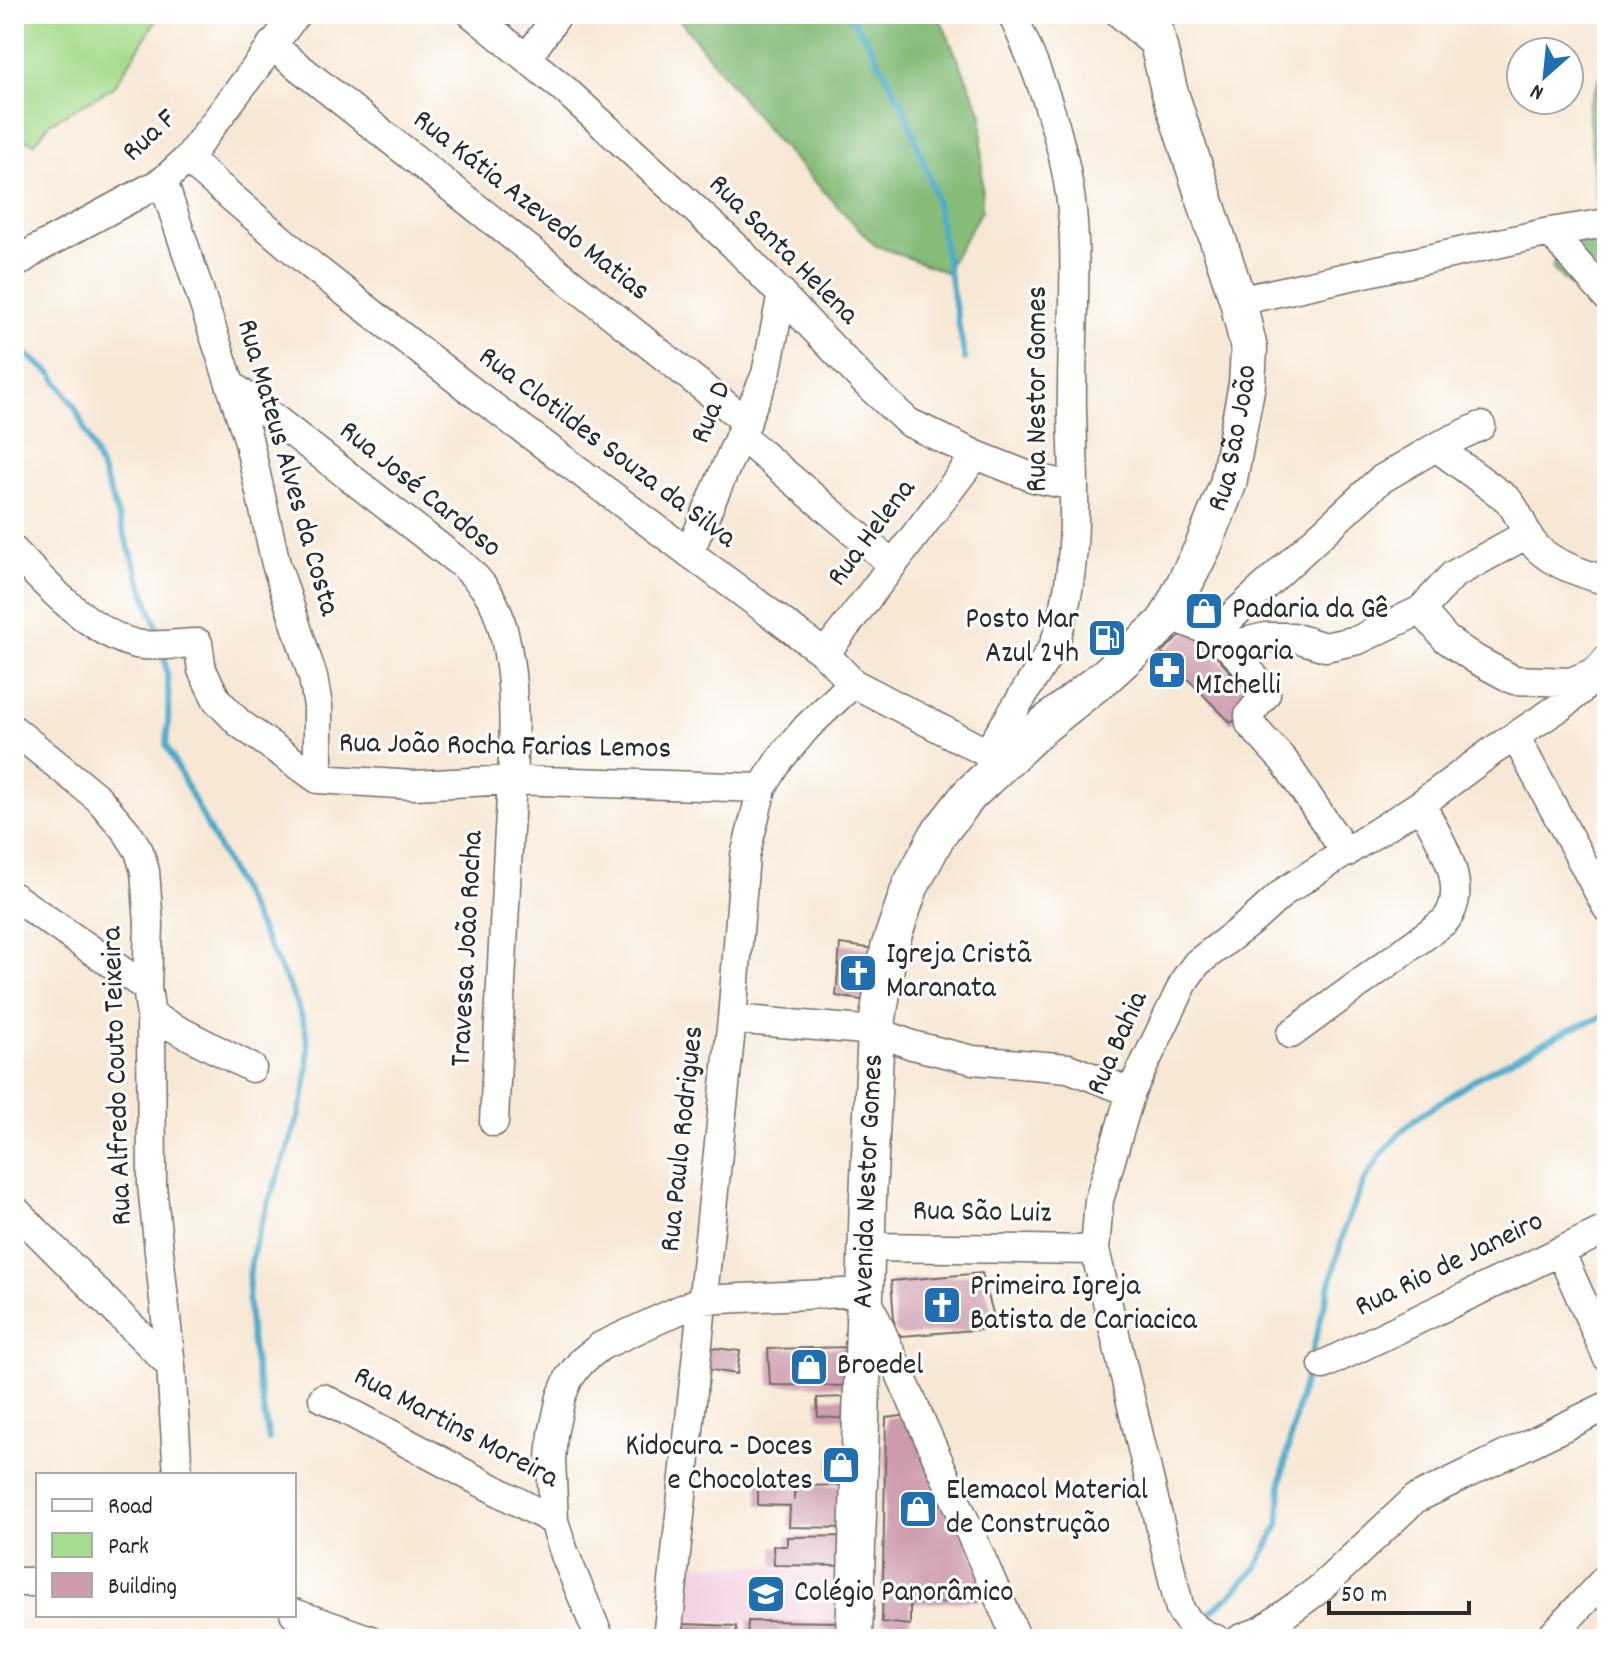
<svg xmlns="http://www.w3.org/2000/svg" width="1621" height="1653" viewBox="0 0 1621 1653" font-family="Dekko,sans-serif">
  <rect width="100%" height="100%" fill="#fff"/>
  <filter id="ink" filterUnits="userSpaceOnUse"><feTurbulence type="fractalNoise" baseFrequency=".0125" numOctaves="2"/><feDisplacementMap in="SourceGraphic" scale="16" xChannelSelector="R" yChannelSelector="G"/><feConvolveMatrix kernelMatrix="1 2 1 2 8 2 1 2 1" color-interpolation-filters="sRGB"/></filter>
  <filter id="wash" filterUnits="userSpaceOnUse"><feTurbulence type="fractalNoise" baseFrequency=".006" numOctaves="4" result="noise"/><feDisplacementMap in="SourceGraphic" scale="32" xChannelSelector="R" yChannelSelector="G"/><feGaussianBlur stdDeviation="1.8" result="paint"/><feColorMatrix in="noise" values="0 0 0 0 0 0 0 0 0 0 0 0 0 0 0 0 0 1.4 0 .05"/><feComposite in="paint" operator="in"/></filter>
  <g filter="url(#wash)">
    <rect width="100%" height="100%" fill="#f7e8d5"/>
    <path fill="#f2cfe1" d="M684,1565L849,1566L848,1622H684Z"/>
    <path fill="#a6dc8d" stroke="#68845c" stroke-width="2" d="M14,14H160L114,87L50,123L35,143L14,136Z"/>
    <path fill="#84bc78" stroke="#587452" stroke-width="2" d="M675,14H938L982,114V210L945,272L874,245L773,137Z
      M1607,61V324L1552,268L1571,232L1599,226L1588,107Z"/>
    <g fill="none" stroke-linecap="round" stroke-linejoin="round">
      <path stroke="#4bacca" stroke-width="6" d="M848,14L869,43L904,108L934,191L965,359
        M14,345L52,374L75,407L103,473L160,637
        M163,651C170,683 170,713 166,745L290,988C295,1001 302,1014 305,1028C323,1102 260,1195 250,1270C243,1326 260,1385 269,1440
        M1203,1618L1232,1594L1256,1568L1279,1524L1281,1480L1297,1409L1345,1227L1364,1181L1381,1155L1400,1133L1419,1116L1482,1075L1568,1030L1607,1015"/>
    </g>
    <g id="blocks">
      <path fill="#ce9bad" d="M1191,628L1257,702L1231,723L1161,652Z
        M840,944L883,950L874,1002L836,996Z
        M982,1273L997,1328L902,1336L895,1331L891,1281Z
        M707,1347L740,1351L737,1374L705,1369Z
        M850,1347V1386L770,1385L768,1349Z
        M849,1397L851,1419L818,1417L817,1398Z
        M909,1415L992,1600L910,1604V1625L882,1622L886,1418Z
        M830,1457H853L855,1477L828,1474Z
        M758,1477L794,1478V1501L796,1486L854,1485L851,1528L789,1527L790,1506L758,1505Z
        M851,1536L849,1566L774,1565L773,1546H787V1537Z
        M748,1621L848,1622L849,1639H747Z
        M684,1624L736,1626L737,1639H683Z"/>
    </g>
  </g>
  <g filter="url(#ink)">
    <use href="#blocks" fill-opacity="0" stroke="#726d66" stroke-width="2"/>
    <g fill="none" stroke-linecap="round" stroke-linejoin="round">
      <g stroke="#726d66" stroke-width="31">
        <path id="minor" d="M472,14L564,89L734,245L866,383L908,422L976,455L1034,478L1074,486
          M1120,14L1158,47
          M271,45L747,422
          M527,58L558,14
          M187,159L312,266L469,389L825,654L853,683L987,753L1006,760
          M163,181L248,438L276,564L313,677L318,706V779
          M1550,232L1607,297
          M14,265L37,249L163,181L187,159L296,14
          M1238,301L1550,232L1607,223
          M230,384L464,566C480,581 492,595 499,616C522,685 512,775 508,847C503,938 498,1030 494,1122
          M741,436L892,564
          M1436,447L1507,499C1520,512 1522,529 1533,543C1548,563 1584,574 1607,581
          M14,551C45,584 91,633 136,644C155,648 179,643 198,643L202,670L217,700L239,723L318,779L414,785L511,780L762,788
          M689,553L766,374L782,293
          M1421,610L1446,639L1475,659L1514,680L1571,682L1597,671
          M1169,615C1184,621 1202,627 1216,636C1235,650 1253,674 1266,694L1249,715L1250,724L1284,761L1346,853
          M1213,634L1380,480L1436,447L1481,426
          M1227,646L1266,637H1293L1325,647L1358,640L1421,610L1453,575L1527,534
          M825,654L976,455
          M14,730L98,798L127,832L139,851L145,871L149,924L147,988L151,1016L152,1185L171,1366L178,1475
          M1515,736L1607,908
          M987,753L1053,647C1081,573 1074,490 1072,412C1071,355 1076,298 1074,241C1072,162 1045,85 1012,14
          M14,897L147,988
          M151,1016L252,1068
          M732,1019L876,1031L912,1045L973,1060L1068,1068L1131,1092
          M1291,1034L1445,921C1473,886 1437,837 1421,804
          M14,1209L171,1366
          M868,1247L1095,1250
          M1560,1251L1607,1357
          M1323,1365L1607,1229
          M323,1398L554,1521
          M14,1582H38
          M294,1613L368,1639
          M600,1639L565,1555L554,1521L551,1460L553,1434L561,1397L569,1378L582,1361L601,1346L701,1300L864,1292L1017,1639
          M667,1639L732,1019L745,856L762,788L780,759L807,727L853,683
          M1216,1639C1199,1633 1189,1625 1180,1609L1095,1250L1099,1200L1131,1092L1186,978L1197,963L1253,920L1285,891L1421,804L1494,750L1563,705L1581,690L1607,659
          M1240,1639L1263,1630L1318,1590L1415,1499L1607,1406
          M1549,1639L1607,1577"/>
      </g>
      <g stroke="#726d66" stroke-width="39">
        <g id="major">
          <path id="s1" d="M854,1639L868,1198L876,1031L889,948L910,887L937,836L969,795L1039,729L1108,674L1162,625L1169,615L1203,547L1228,484L1247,384L1249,349L1238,301L1169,90L1151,14"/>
        </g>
      </g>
      <use href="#minor" stroke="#fff" stroke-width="28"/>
      <use href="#major" stroke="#fff" stroke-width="36"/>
    </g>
  </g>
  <defs>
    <g id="shop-square" transform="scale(2)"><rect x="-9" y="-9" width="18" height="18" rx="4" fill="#1f6fb2" stroke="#fff"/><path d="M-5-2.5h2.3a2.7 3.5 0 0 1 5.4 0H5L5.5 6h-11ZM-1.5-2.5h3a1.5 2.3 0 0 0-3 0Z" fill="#fff"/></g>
    <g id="fuel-square" transform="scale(2)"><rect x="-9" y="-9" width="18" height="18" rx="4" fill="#1f6fb2" stroke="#fff"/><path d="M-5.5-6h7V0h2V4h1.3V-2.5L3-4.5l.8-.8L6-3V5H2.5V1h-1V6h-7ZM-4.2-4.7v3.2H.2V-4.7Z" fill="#fff"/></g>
    <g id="pharmacy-square" transform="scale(2)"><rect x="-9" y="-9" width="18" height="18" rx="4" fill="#1f6fb2" stroke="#fff"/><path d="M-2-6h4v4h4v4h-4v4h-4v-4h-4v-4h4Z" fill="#fff"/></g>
    <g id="church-square" transform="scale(2)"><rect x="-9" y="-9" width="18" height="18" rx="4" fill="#1f6fb2" stroke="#fff"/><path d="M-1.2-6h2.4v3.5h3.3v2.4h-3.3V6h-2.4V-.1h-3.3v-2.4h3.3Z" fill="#fff"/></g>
    <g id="school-square" transform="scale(2)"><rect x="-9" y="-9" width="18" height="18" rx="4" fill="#1f6fb2" stroke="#fff"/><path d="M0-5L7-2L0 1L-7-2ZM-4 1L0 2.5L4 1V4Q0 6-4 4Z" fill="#fff"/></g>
  </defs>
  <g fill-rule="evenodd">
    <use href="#shop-square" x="1204" y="611"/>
    <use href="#fuel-square" x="1107" y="638"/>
    <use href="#pharmacy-square" x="1167" y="670"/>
    <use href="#church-square" x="858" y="973"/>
    <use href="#church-square" x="942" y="1305"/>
    <use href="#shop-square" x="809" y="1367"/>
    <use href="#shop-square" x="841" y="1465"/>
    <use href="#shop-square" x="918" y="1509"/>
    <use href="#school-square" x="766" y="1594"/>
  </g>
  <g text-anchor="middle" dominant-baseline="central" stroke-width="6" stroke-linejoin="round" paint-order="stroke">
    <g font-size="30" fill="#2b2b2b" stroke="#fff">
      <text transform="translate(151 137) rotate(-43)">Rua F</text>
      <text transform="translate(530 207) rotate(38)">Rua Kátia Azevedo Matias</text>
      <text transform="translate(782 251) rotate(45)">Rua Santa Helena</text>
      <text transform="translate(1039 389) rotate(-90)">Rua Nestor Gomes</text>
      <text transform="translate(713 413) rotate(-68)">Rua D</text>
      <text stroke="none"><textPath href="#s1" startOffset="1326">Rua São João</textPath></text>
      <text transform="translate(606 449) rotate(37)">Rua Clotildes Souza da Silva</text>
      <text transform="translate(286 468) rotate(74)">Rua Mateus Alves da Costa</text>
      <text transform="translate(419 491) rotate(39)">Rua José Cardoso</text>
      <text transform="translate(873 534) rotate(-53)">Rua Helena</text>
      <text transform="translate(505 748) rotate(1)">Rua João Rocha Farias Lemos</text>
      <text transform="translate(469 949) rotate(-87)">Travessa João Rocha</text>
      <text transform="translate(1119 1044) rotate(-66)">Rua Bahia</text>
      <text transform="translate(119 1076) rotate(-92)">Rua Alfredo Couto Teixeira</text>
      <text transform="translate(684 1139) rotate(-84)">Rua Paulo Rodrigues</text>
      <text stroke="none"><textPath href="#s1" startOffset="458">Avenida Nestor Gomes</textPath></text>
      <text transform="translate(982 1214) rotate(1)">Rua São Luiz</text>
      <text transform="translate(1450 1266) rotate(-26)">Rua Rio de Janeiro</text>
      <text transform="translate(455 1429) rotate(28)">Rua Martins Moreira</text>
    </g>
    <g font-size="30" fill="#2b2b2b" stroke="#fff" text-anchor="start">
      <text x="1232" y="611">Padaria da Gê</text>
      <text x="1079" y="621" text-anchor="end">Posto Mar<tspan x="1079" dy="34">Azul 24h</tspan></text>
      <text x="1195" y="653">Drogaria<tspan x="1195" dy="34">MIchelli</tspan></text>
      <text x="886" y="956">Igreja Cristã<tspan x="886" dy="34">Maranata</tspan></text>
      <text x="970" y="1288">Primeira Igreja<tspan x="970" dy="34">Batista de Cariacica</tspan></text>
      <text x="837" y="1367">Broedel</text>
      <text x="813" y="1448" text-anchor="end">Kidocura - Doces<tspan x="813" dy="34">e Chocolates</tspan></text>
      <text x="946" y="1492">Elemacol Material<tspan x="946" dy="34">de Construção</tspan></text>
      <text x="794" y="1594">Colégio Panorâmico</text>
    </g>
  </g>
  <rect width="1621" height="1653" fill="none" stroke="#fff" stroke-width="48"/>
  <rect x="36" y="1473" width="260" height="144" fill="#ffffff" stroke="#aaaaaa" stroke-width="2"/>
  <rect x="52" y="1499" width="40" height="12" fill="#ffffff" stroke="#aaaaaa" stroke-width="2"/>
  <text x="108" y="1513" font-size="24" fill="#2b2b2b">Road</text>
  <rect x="52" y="1533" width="40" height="24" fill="#a6dc8d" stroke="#aaaaaa" stroke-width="2"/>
  <text x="108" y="1553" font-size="24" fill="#2b2b2b">Park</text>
  <rect x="52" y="1573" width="40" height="24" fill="#ce9bad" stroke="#aaaaaa" stroke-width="2"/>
  <text x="108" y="1593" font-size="24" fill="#2b2b2b">Building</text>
  <g transform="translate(1545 76) rotate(207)"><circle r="38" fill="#ffffff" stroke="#aaaaaa" stroke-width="2"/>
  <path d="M0-6L14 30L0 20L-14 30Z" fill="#1f6fb2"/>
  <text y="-12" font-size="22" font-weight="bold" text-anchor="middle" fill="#2b2b2b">N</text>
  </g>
  <path d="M1329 1601v12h140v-12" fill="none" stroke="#2b2b2b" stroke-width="4"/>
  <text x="1341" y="1601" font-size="24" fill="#2b2b2b" stroke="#ffffff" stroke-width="6" paint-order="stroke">50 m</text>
</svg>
